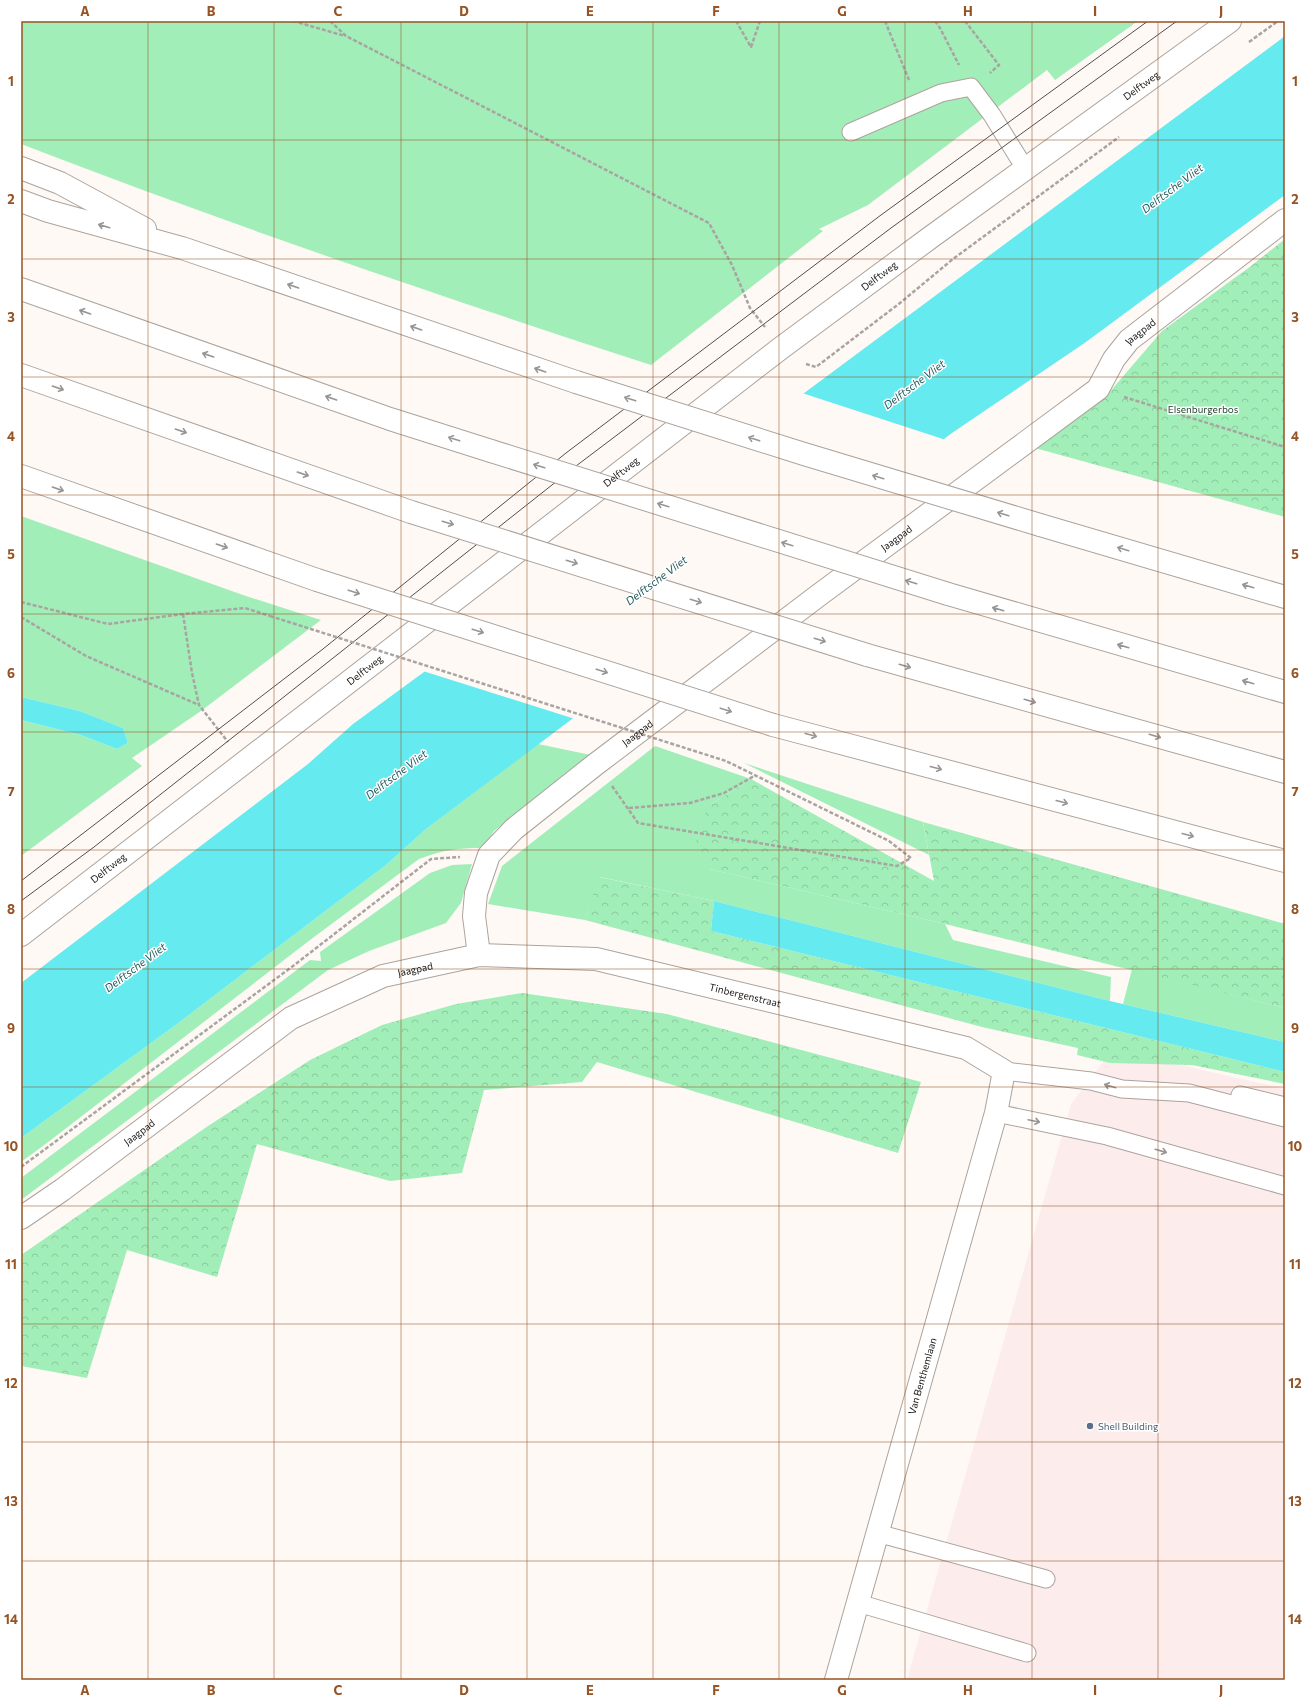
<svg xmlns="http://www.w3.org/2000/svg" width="1306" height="1701" viewBox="0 0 1306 1701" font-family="Commissioner,sans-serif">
  <defs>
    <pattern id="forest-crowns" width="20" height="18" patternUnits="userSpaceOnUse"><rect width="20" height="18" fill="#a1eeb9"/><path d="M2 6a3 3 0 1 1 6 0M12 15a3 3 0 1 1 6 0" fill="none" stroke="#8acb9e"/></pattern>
  </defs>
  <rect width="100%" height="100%" fill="#fff9f5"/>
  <path fill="#fcecec" d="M1113,1049L1285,1089V1680H907L1071,1104Z"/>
  <path fill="#a1eeb9" d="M21,21H1138L1055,80L1047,70L868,205L819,229L823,231L651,365C439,296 228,224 21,144Z
    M21,516L243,595L321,620L201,711L132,758L142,766L21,856V720L81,735L117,749L128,743L123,728L80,711L21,697Z
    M538,744L591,755L494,831L483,848C457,848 443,850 419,859L310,940L47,1143L21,1162V1138L177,1024L303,928L386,865L426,829Z
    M655,746L751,779L711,804L709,869L945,924L953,940L1111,977L1110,1001L714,901L600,877L585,920L488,904L502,866Z
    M744,763L923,822L929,855Z
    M472,864L461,903L446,923L369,951L328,970L21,1200V1178L310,960L321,961L320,952L430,873L452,865Z
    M1132,969L1285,1008V1042L1123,1004Z"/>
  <path fill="url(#forest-crowns)" d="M1285,239V517L1035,448L1107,395L1162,331L1251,266Z
    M751,779L934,881L923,822L1285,924V1008L945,924L709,869L693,833L711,804Z
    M599,877L714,901L711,931L1285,1072V1084L1192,1065L1110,1063L1077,1055L1078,1048L982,1027L585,920Z
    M522,993L667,1014L921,1082L898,1153L597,1062L582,1082L484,1090L462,1173L390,1181L257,1144L217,1277L127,1250L87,1378L21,1366V1255L208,1126L310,1060L382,1025L456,1004Z"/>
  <path fill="#65eaf0" d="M1285,36V195L1086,342L952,433L426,829L386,865L303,928L177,1024L21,1138V983L308,764L353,724L784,408Z
    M21,697L80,711L123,728L128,743L117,749L81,735L21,720Z
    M714,901L1110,1001L1285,1042V1072L711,931Z"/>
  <path fill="#fff9f5" d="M802,393L946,440L575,719L423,671Z"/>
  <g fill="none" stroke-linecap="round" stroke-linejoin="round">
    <g stroke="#aca39c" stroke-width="19">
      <path id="service" d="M851,132L941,93L971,87L992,115L1026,170
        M1004,1071L1091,1081L1122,1089L1189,1093L1285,1118
        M1240,1095L1285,1106
        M996,1113L1107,1136L1285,1186
        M877,1533L1046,1579
        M858,1603L1027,1653"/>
    </g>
    <g stroke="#aca39c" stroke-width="24">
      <g id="minor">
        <path id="s1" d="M21,935L781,348L931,237L1230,21"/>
        <path id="s2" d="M479,955L474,916L476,893L489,855L514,829L596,764L819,595L1098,389L1114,359L1129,340L1285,220"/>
        <path id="s3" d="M21,1218L62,1190L291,1018L383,976L479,955L596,959L966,1048L1004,1071L996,1113L836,1680"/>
      </g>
    </g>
    <g stroke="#aca39c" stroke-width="24">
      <path id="motorway" d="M21,168L60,183L145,229
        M21,201L48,211L182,248L576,382
        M21,289L390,419L491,451
        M21,375L411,512
        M21,476L317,580
        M1040,525L1285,597
        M948,594L1285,692
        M867,655L1285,772
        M773,725L1285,861"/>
    </g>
    <path stroke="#a9a4a1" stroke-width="2.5" stroke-dasharray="4 2" stroke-linecap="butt" d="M293,21L345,36
      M330,21L346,36L709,223L732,265L750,308L765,327
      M736,21L751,47L760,21
      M885,21L909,80
      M935,21L940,28L959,65
      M965,21L999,65L990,73
      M1249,42L1278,21
      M806,364L816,367L900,303L953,259L1119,137
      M1124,397L1285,447
      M21,602L108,624L183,614L245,608L270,616
      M183,614L192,673L199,705L228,742
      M21,617L86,656L199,705
      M612,786L638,823L897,866L911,858L889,841L726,761
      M629,808L690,803L724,793L756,775
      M21,1167L293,966L431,859L460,857"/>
    <use href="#service" stroke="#fff" stroke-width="17"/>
    <use href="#minor" stroke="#fff" stroke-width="22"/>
    <use href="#motorway" stroke="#fff" stroke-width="22"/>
    <path stroke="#534f4d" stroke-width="1" d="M21,881L323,649L566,453L881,215L1148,21
      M21,901L94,847L576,466L891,228L1177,21"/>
    <g stroke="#aca39c" stroke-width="24" stroke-linecap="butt">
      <path id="motorway-bridge" d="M576,382L804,454L1040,525
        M491,451L948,594
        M411,512L867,655
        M317,580L773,725"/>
    </g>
    <path stroke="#a9a4a1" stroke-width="2.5" stroke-dasharray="4 2" stroke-linecap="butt" d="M270,616L726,761"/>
    <use href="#motorway-bridge" stroke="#fff" stroke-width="22"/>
  </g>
  <defs><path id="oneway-shaft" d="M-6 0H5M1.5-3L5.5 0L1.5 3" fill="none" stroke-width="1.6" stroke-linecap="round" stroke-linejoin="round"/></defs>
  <g stroke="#989695">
    <use href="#oneway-shaft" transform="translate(104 226) rotate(-164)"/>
    <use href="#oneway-shaft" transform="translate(293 286) rotate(-161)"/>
    <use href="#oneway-shaft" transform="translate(85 312) rotate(-161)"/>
    <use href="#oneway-shaft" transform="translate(416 328) rotate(-161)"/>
    <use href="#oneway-shaft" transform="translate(208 355) rotate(-161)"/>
    <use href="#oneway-shaft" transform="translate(540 370) rotate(-161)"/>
    <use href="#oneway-shaft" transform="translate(58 388) rotate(19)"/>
    <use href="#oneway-shaft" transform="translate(331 398) rotate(-161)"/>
    <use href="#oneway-shaft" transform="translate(630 399) rotate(-162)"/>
    <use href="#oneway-shaft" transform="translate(181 431) rotate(19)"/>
    <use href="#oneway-shaft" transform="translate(454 439) rotate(-162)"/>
    <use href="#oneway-shaft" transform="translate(754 439) rotate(-162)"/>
    <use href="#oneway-shaft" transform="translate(539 466) rotate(-163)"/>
    <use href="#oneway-shaft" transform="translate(303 474) rotate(19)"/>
    <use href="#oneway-shaft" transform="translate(878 477) rotate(-163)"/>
    <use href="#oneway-shaft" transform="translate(58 489) rotate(19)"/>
    <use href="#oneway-shaft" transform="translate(663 505) rotate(-163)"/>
    <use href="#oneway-shaft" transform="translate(1003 514) rotate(-163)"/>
    <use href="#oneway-shaft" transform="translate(448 523) rotate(17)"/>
    <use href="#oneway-shaft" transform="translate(787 544) rotate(-163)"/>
    <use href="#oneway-shaft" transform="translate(222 546) rotate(19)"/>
    <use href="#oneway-shaft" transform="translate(1123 549) rotate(-163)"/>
    <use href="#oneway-shaft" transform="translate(572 562) rotate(17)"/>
    <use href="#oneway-shaft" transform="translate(911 582) rotate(-163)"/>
    <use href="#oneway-shaft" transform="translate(1248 586) rotate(-164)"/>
    <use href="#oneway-shaft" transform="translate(354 592) rotate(18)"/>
    <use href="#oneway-shaft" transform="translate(696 601) rotate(17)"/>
    <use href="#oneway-shaft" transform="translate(998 609) rotate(-164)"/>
    <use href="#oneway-shaft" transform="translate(478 631) rotate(18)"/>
    <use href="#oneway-shaft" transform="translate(820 640) rotate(17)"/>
    <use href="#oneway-shaft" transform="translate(1123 646) rotate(-164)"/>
    <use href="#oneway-shaft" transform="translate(905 666) rotate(16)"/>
    <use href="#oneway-shaft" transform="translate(602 671) rotate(18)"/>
    <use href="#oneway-shaft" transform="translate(1248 682) rotate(-164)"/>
    <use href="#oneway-shaft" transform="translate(1030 701) rotate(16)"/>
    <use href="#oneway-shaft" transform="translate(726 710) rotate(18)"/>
    <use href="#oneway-shaft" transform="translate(811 735) rotate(15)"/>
    <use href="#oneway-shaft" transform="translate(1155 736) rotate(16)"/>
    <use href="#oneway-shaft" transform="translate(936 768) rotate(15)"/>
    <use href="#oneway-shaft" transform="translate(1062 802) rotate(15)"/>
    <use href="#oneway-shaft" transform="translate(1188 835) rotate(15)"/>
    <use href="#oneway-shaft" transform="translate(1110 1086) rotate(-164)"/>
    <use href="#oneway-shaft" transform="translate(1034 1121) rotate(12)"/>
    <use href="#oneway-shaft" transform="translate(1161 1151) rotate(16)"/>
  </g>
  <path fill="none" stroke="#965323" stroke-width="1" stroke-opacity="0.55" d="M148,21V1680M274,21V1680M401,21V1680M527,21V1680M653,21V1680M779,21V1680M905,21V1680M1032,21V1680M1158,21V1680M21,140H1285M21,259H1285M21,377H1285M21,495H1285M21,614H1285M21,732H1285M21,850H1285M21,969H1285M21,1087H1285M21,1206H1285M21,1324H1285M21,1442H1285M21,1561H1285"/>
  <circle fill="#5c6f8a" stroke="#fff" stroke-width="1.5" cx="1090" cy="1426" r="4"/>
  <g text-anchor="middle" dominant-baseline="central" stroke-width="3" stroke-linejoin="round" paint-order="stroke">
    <g font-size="10" fill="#191614" stroke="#fff">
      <text stroke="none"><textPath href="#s1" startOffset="1406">Delftweg</textPath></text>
      <text stroke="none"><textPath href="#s1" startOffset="1082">Delftweg</textPath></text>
      <text stroke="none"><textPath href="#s2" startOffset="942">Jaagpad</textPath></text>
      <text stroke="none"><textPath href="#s1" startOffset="758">Delftweg</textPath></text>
      <text stroke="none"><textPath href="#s2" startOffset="619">Jaagpad</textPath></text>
      <text stroke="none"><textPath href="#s1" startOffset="434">Delftweg</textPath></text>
      <text stroke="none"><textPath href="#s2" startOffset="295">Jaagpad</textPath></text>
      <text stroke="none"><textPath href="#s1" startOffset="110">Delftweg</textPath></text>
      <text stroke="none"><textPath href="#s3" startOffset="470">Jaagpad</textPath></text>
      <text stroke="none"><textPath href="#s3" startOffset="806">Tinbergenstraat</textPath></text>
      <text stroke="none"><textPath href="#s3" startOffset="146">Jaagpad</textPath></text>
      <text transform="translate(922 1376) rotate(-74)">Van Benthemlaan</text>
    </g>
    <g font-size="10" fill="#1b3e27" stroke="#fff">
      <text x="1203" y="409">Elsenburgerbos</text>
    </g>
    <g font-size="10" fill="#4e5e75" stroke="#fff" text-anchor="start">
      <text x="1098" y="1426">Shell Building</text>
    </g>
    <g font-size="11" font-style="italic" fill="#235b5e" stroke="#fff">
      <text transform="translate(1172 188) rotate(-37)">Delftsche Vliet</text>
      <text transform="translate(914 384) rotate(-37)">Delftsche Vliet</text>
      <text transform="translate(656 580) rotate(-37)">Delftsche Vliet</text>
      <text transform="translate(396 774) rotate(-37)">Delftsche Vliet</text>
      <text transform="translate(135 967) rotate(-37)">Delftsche Vliet</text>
    </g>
  </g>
  <rect width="1306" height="1701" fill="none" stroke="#ffffff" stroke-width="44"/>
  <rect x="22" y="22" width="1262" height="1657" fill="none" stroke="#965323" stroke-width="1.5"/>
  <g font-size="13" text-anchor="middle" font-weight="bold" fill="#965323">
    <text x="85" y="16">A</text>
    <text x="211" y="16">B</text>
    <text x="338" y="16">C</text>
    <text x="464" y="16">D</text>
    <text x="590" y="16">E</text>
    <text x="716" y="16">F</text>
    <text x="842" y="16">G</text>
    <text x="968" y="16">H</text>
    <text x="1095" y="16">I</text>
    <text x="1221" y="16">J</text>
    <text x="11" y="86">1</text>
    <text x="1295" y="86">1</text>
    <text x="11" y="204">2</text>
    <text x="1295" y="204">2</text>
    <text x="11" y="322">3</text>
    <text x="1295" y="322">3</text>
    <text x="11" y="441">4</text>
    <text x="1295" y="441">4</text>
    <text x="11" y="559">5</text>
    <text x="1295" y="559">5</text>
    <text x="11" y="678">6</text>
    <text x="1295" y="678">6</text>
    <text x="11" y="796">7</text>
    <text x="1295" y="796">7</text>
    <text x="11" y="914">8</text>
    <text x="1295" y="914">8</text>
    <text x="11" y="1033">9</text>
    <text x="1295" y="1033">9</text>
    <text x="11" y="1151">10</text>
    <text x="1295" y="1151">10</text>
    <text x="11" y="1269">11</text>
    <text x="1295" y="1269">11</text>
    <text x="11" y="1388">12</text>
    <text x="1295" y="1388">12</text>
    <text x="11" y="1506">13</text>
    <text x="1295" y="1506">13</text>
    <text x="11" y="1624">14</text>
    <text x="1295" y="1624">14</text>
    <text x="85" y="1695">A</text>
    <text x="211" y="1695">B</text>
    <text x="338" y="1695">C</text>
    <text x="464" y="1695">D</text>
    <text x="590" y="1695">E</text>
    <text x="716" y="1695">F</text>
    <text x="842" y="1695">G</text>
    <text x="968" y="1695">H</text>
    <text x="1095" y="1695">I</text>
    <text x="1221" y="1695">J</text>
  </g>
</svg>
